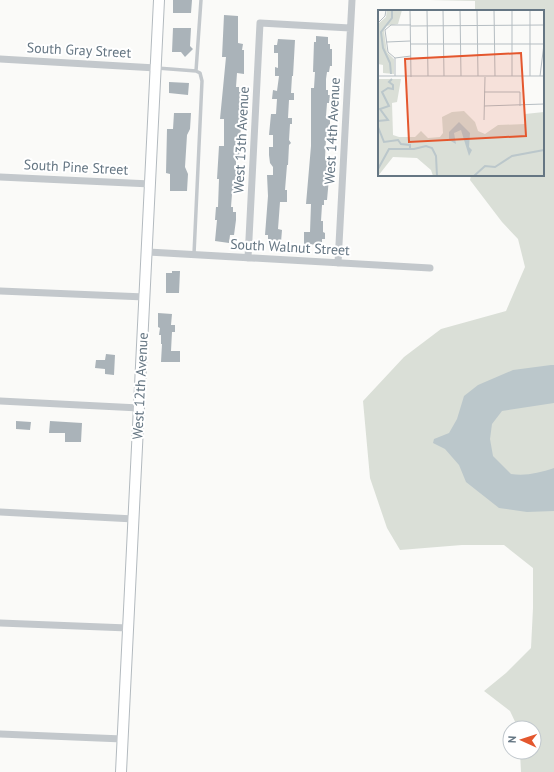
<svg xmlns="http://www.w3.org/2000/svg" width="554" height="772" viewBox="0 0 554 772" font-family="'PT Sans',sans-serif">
  <rect width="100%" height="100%" fill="#fafaf8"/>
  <path fill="#dadfd7" d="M430,0H554V772H521L520,752H534V728H518L510,711L484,691L506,673L531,648L533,608V568L504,545H462L400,550L387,528L370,478L363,401L404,357L441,329L506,311L525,267L518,239L502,222L470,180L471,175H543V11H475V1Z"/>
  <path fill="#bbc7cb" d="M551,365H554V403L502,411L492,424L490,439L493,456L511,474C526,476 539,473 554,468V511L527,512L499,508L466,482L459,465L445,449L433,443L434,439L449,433L457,419L464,396L478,385L513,370Z"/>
  <path fill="#aab3b9" d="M173,0H192L191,13H173Z
    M224,15L238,16V43L243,44L242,50H244V74L237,73L236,87H239V92H242L240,147L239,156L236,155V173H237L236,194H232L231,207H233V212H236V220L234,235H230L229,243L215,241L217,220H215L216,207H218L219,179H217L219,146H224V119H220L226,57H222Z
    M173,28H191L190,46L193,49L185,57L181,52H172Z
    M316,36L328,37V44H330V49H332V66H330L329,72H327L326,79V90H328V95H330L329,103H327L326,116H330V139L326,138L325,159H329V178L327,200H324V205H322L321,221H323V232L325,233V239H322V245L304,244V232H310L311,204H306L311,146V88H314L315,72H313L314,42H316Z
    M278,39L295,40L293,76H292L291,93H294V100H289L288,118H292V124H290L289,140L291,143L289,145L288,165H287L285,190H287V202H280L278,229L282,230L281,242L268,240V235H265L268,196L267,175H273V167L270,163L269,155V147H273V135H269L271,114H276L277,99H272L273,90L277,91L279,76H275V67L278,68V53H274V45H277Z
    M169,82L189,83L188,95L169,93Z
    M174,113H191L190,129L187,135L185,167L188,174L187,191H170V174L166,173L167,129H173Z
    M172,271H180L179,293H166V273H172Z
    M158,313L172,314L171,325H175V332H172L171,351H180V362H161L162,344H161V335H159L160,328L158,327Z
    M106,354L115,355L114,375L105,374V369L95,368L96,360H105Z
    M16,421L31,422L30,430L16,429Z
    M50,421L82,423L81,442H65V433H49Z"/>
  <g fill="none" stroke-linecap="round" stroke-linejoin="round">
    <g stroke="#b3babf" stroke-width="12">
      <path id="secondary" d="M121,772L159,0"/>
    </g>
    <path stroke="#c3c8cc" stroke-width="3.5" d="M157,68L196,71L201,0
      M194,254L202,81L200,73L196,71"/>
    <path stroke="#c3c8cc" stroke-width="7" d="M0,59L156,68
      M0,177L151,184
      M148,252L430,268
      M248,258L260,23L350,28
      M338,263L352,0
      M0,291L145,297
      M0,401L139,408
      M0,512L134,519
      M0,623L128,628
      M0,734L123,739"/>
    <use href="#secondary" stroke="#fff" stroke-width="10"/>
  </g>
  <g text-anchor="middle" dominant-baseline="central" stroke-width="4" stroke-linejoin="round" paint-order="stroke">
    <g font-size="14" fill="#657683" stroke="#fff">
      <text transform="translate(79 50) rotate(3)">South Gray Street</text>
      <text transform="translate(332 131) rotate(-87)">West 14th Avenue</text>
      <text transform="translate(241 140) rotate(-87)">West 13th Avenue</text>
      <text transform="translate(76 167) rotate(3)">South Pine Street</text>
      <text transform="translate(290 247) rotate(3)">South Walnut Street</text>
      <text transform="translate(140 386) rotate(-87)">West 12th Avenue</text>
    </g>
  </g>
  <g transform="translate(378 10)">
    <rect width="166" height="166" fill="#fafaf8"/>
    <path d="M9,0H24L20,14L8,16L6,21L9,42L16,49V64L5,63V55L0,54V14L8,7ZM0,69H23L19,92L14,93L15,125L21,127H37L43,121L50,128L62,127L65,123L64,107L74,102L86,101L97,112L100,121L107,124L120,115L147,114V104L166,102V166H55L53,160L39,148L15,147L0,166Z" fill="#dadfd7"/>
    <path d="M81,112L92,123L91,137L94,140L91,146L83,120L76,123L78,134L71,130V122Z" fill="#bbc7cb"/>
    <path fill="none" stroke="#bbc7cb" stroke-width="2" d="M13,64L12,53L5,38L3,22L14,8V0M0,111L10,110L2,99L11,96L4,82L10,78L15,79V75L11,72L14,69M0,117L6,132L20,130L23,134L32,135V139M0,159L11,139H36L48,136L54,138L58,146L59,166M96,166L107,156L117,157L134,146L166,140"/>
    <path fill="none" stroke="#b5bdc2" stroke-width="1" d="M32,0L33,67M49,0L50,66M65,0L66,66M82,0L83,66M99,0L100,66M116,0L117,66M134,0V66M0,13L7,6L8,0M33,16L166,15M9,32L32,31M33,34H166M17,48L33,46M0,66H166M17,66V48L10,42L7,20L13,15H33M152,66V0M162,66L166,34M106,82H142V96M106,96L166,94M106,110L107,67"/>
    <path fill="#e4572e" fill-opacity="0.15" stroke="#e4572e" stroke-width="2" d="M143,43L148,126L31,132L27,49Z"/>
    <rect width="166" height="166" fill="none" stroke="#657683" stroke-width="2"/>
  </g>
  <g transform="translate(522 740) rotate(273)"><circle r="19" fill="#ffffff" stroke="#c1c8cd"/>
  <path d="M0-3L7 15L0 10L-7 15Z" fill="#e4572e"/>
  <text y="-6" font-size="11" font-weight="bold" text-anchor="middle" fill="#657683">N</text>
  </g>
</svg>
